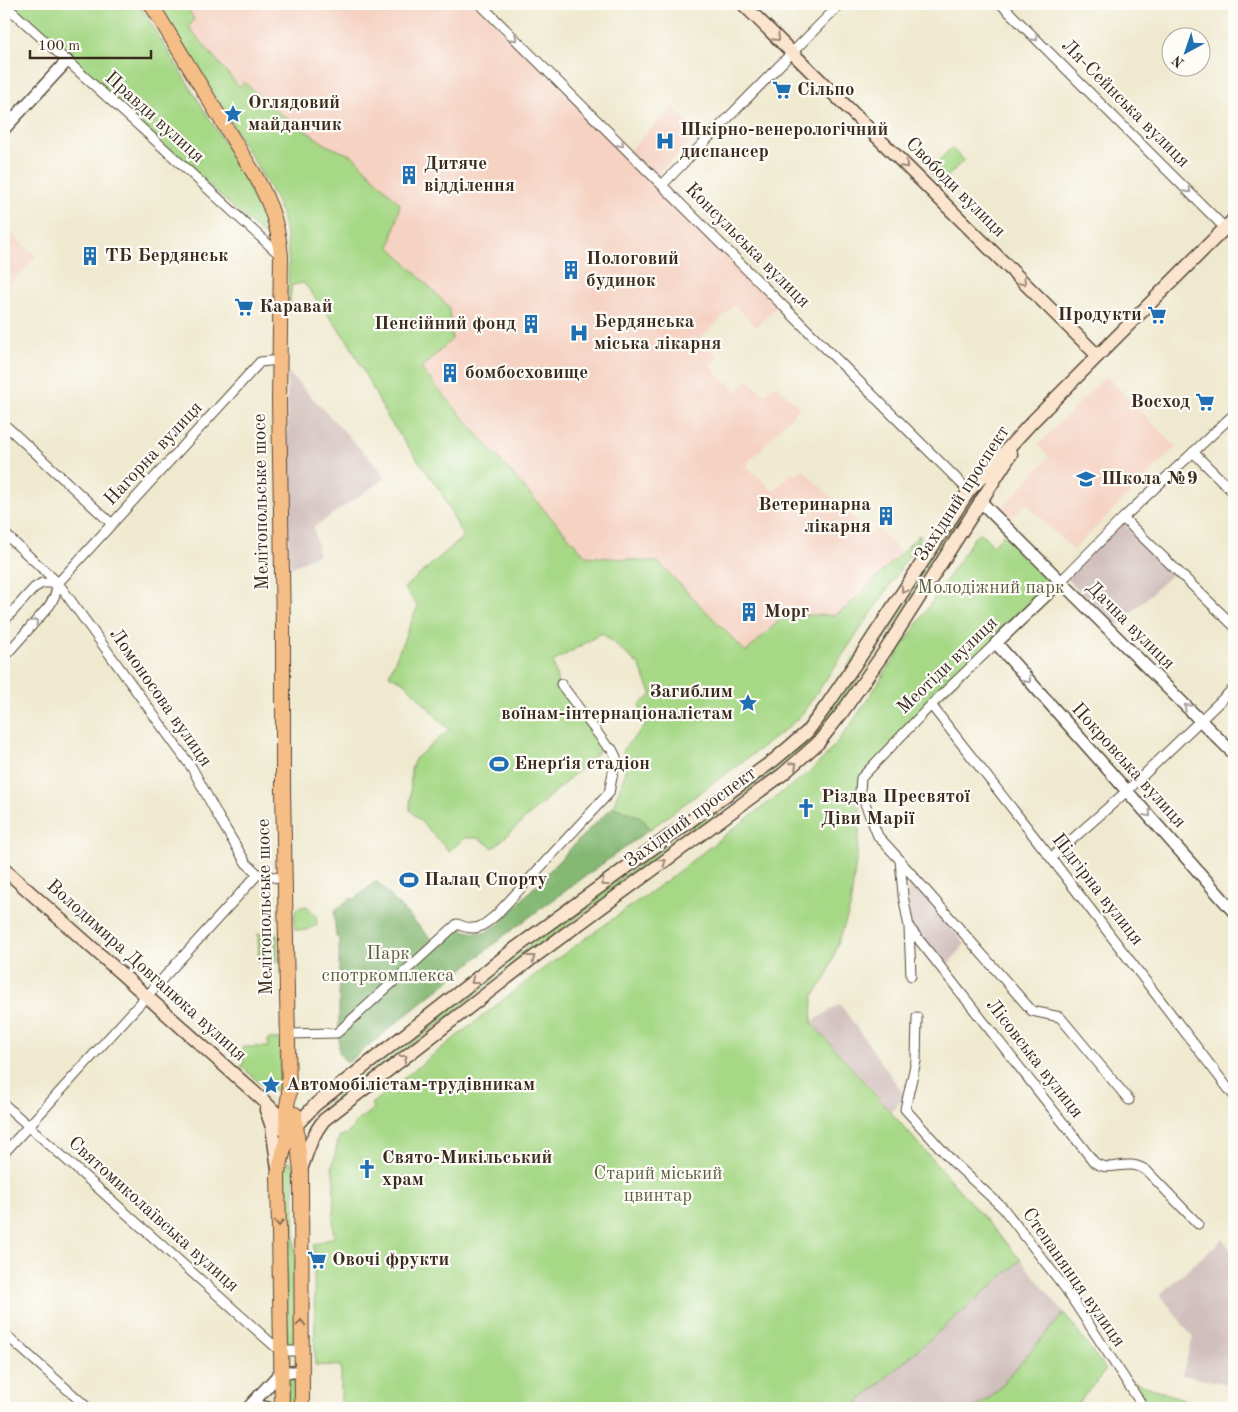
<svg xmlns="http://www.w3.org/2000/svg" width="1238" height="1412" viewBox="0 0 1238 1412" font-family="'Old Standard TT',serif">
  <rect width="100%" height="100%" fill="#fdfcf7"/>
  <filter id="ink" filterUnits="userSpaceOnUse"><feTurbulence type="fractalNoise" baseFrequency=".02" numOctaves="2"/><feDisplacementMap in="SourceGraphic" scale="10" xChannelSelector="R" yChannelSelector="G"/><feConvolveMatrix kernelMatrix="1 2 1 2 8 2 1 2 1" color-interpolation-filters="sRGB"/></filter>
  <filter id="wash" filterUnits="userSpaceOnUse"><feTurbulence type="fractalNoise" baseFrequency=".0096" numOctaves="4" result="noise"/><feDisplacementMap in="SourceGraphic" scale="20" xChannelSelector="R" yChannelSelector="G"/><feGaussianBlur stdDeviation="1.12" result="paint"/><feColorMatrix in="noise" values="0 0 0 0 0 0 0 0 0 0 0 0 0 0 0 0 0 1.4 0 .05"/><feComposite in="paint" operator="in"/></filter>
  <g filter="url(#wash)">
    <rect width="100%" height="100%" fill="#efe9cf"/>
    <path fill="#f5d2c2" d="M185,4H476L777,306L756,327L734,305L700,339L719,357L710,367L736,392L748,380L765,395L775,384L800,407L746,465L773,491L792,473L796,476L803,470L870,535L877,528L901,553L846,608L834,615H785L746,652L658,562L586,556L528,492L421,369L452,339L419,275L390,247L353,156L328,146L273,109L245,82L239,87L189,27L194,19Z
      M673,107L699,133L656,176L630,150Z
      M4,227L36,256L4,292Z
      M1106,376L1176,447L1073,550L1026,503L1011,519L1001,509L1049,457L1038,445Z"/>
    <path fill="#d1bfbd" d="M287,371L387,477L314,527L318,554L289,569Z
      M1121,521L1172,574L1115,628L1065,577Z
      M907,877L965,944L945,968L909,927Z
      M840,1004L905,1096L891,1111L812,1022Z
      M1223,1239L1234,1255V1385L1182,1375L1193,1338L1160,1294Z
      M1021,1260L1064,1313L992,1396L975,1408H851Z"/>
    <path fill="#a6d886" stroke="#708152" d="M9,4H139L246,178L262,211L270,235L269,239H268Z
      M157,4H185L194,19L189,27L239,87L244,82L273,109L328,146L353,156L400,204L390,247L449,307L452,339L421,369L528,492L586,556L658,562L746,652L785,615H834L846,608L919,535L921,537L877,605L802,714L792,724L772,740L650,829L641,817L613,807L625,774L623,749L646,725L639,705L652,695L639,665L602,633L553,662L559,689L604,747L493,848L479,838H465L449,851L410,810L411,770L415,759L449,730L405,683L389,675L418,606L404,588L463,537L441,492L389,420L349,343L304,283L292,285L288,315C288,284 291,251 283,220C277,196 261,174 249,153C219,103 188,53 157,4Z
      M951,148L964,160L941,183L929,171Z
      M959,514L964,517L875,654L836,711L814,740L779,769L525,956L325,1113L322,1109L521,951L777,764Z
      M980,532L993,545L1004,534L1045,573L1052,582L1049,590L861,778L859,837L850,908L826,979L813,996L812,1023L1021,1260L851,1408H341V1366L315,1365L314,1245L336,1236L333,1232L334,1180L332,1167L339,1137L350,1132L355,1123L374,1108L371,1104L540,971L670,878L725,835L808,773L825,757L852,723L974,538Z
      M307,906L316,916L317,925L306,930H295L294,917L297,908Z
      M258,934H277V962H259Z
      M268,1039H280L281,1087L279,1089L270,1090L262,1085L241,1066L243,1064L242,1047H268Z
      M289,1161L294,1165L295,1340L291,1344L287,1343L284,1165Z
      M1064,1313L1106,1370L1074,1408H975L992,1396Z
      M289,1379L295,1380L297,1408H287L288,1380Z
      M1129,1380L1208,1408H1148Z"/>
    <path fill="#84b873" stroke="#607148" d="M613,807L641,817L650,829L505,935L347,1063L339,1053V938L336,937L334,911L349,899H355L376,881L440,948L460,929L471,932L485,933L500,923L588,830Z"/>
  </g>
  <g filter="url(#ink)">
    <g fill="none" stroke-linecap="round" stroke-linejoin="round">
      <g stroke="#564739" stroke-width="11">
        <path id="minor" d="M4,4L169,153L281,256
          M480,4L969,491
          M1001,4L1234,237
          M662,185L840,4
          M4,424L112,524
          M1193,452L1234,493
          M1123,518L1234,626
          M4,533L58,583L192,768L218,816L246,863L258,874L284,879
          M1061,581L1123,518L1234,414
          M4,621L34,588L42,583H58
          M996,643L931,705L861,778L860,791L878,836L900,860L903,895L909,927L1094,1162C1111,1175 1126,1156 1147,1171L1198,1224
          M4,657L50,605L55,595L58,583L260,362L279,360
          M931,705L1051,858L1234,1096
          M1051,858L1127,791L1234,688
          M900,861L1032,1011L1060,1017L1129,1100
          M909,928L911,976
          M917,1017L916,1061L905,1109L952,1161L1003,1208L1065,1288L1144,1408
          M287,1034L337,1033L457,924C476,932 481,928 496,915L609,793L616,757L612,749L607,746L561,684
          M4,1104L280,1351H301
          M4,1153L258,874
          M4,1333L88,1408"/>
      </g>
      <g stroke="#564739" stroke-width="14">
        <path id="tertiary" d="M4,129L67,61
          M980,501L1234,754
          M1061,581L996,643L1234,912
          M250,1407L257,1406L268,1408
          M248,1408L281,1372H301"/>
      </g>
      <g stroke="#564739" stroke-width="15">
        <path id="secondary" d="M743,4L1098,356
          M4,869L264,1101L275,1112L287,1135
          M266,1110L272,1127L278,1169
          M292,1130L315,1105L517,947L774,760L807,732L827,705L866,648L969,491L1032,422L1234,219
          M301,1170C307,1152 312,1135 324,1120L530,960L783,774L818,743L841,714L885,651L1011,454"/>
      </g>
      <g stroke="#564739" stroke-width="16">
        <path id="primary" d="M151,4L256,177C271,205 278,224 281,256L279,400L283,628V790L289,1094L286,1112L287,1136L278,1174L282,1408
          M295,1114L301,1173L302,1408"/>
      </g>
      <use href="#minor" stroke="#fff" stroke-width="9"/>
      <use href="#tertiary" stroke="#fff" stroke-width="11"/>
      <use href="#secondary" stroke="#fbe5cf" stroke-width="12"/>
      <use href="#primary" stroke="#f6be87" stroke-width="14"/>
    </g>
    <defs><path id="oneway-chevron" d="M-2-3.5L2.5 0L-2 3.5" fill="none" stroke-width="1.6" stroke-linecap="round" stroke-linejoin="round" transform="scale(1.25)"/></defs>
    <g stroke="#a79f9a">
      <use href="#oneway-chevron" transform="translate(514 38) rotate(45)"/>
      <use href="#oneway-chevron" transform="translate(1035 38) rotate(45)"/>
      <use href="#oneway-chevron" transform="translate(621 144) rotate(45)"/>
      <use href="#oneway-chevron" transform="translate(1188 190) rotate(45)"/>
      <use href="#oneway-chevron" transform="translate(35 622) rotate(-49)"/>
      <use href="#oneway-chevron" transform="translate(1028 680) rotate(48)"/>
      <use href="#oneway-chevron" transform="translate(1187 707) rotate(-135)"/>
      <use href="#oneway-chevron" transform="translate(1148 814) rotate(48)"/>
    </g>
    <g stroke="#9b8876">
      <use href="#oneway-chevron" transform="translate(777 38) rotate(45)"/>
      <use href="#oneway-chevron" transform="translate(905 165) rotate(45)"/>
      <use href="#oneway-chevron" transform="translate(1023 282) rotate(45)"/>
      <use href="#oneway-chevron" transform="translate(904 590) rotate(123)"/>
      <use href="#oneway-chevron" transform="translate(794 765) rotate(-41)"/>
      <use href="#oneway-chevron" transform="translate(663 862) rotate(-36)"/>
      <use href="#oneway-chevron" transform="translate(604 883) rotate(144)"/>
      <use href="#oneway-chevron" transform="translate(532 958) rotate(-37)"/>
      <use href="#oneway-chevron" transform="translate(474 981) rotate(142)"/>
      <use href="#oneway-chevron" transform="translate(404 1058) rotate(-38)"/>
    </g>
    <g stroke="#8f6d4d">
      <use href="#oneway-chevron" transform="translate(279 1223) rotate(89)"/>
      <use href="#oneway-chevron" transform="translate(301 1323) rotate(-90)"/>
    </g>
  </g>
  <defs>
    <g id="supermarket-bare" transform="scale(1.5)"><path d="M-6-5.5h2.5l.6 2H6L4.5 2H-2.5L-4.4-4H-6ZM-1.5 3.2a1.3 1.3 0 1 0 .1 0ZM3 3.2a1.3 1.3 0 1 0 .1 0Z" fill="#1f6fb2" stroke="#fdfcf7" stroke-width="2.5" paint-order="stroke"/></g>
    <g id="sight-bare" transform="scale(1.5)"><path d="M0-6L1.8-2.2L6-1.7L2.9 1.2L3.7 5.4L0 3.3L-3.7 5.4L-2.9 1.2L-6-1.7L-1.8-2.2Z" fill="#1f6fb2" stroke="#fdfcf7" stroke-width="2.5" paint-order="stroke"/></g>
    <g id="hospital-bare" transform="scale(1.5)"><path d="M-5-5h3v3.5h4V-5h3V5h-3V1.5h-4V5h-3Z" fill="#1f6fb2" stroke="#fdfcf7" stroke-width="2.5" paint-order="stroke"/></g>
    <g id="building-bare" transform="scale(1.5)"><path d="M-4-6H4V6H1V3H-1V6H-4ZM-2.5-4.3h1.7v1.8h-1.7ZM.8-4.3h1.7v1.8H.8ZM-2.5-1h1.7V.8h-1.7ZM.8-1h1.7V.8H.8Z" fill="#1f6fb2" stroke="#fdfcf7" stroke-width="2.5" paint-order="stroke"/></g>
    <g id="school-bare" transform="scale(1.5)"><path d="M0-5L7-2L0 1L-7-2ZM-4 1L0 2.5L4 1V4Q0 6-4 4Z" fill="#1f6fb2" stroke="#fdfcf7" stroke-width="2.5" paint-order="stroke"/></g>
    <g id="stadium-bare" transform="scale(1.5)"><path d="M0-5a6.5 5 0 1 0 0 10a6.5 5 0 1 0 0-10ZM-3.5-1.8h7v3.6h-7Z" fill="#1f6fb2" stroke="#fdfcf7" stroke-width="2.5" paint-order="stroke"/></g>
    <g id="church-bare" transform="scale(1.5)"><path d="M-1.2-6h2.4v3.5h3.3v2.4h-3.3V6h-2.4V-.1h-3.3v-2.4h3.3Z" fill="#1f6fb2" stroke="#fdfcf7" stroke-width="2.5" paint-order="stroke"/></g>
  </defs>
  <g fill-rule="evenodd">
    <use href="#supermarket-bare" x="782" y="90"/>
    <use href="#sight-bare" x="233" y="114"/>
    <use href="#hospital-bare" x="665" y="141"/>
    <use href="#building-bare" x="409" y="175"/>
    <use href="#building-bare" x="90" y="256"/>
    <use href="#building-bare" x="571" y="270"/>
    <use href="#supermarket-bare" x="244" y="307"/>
    <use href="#supermarket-bare" x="1157" y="315"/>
    <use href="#building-bare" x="531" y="324"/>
    <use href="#hospital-bare" x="579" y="333"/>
    <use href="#building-bare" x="450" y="373"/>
    <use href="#supermarket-bare" x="1205" y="402"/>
    <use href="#school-bare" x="1086" y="479"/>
    <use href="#building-bare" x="886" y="516"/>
    <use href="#building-bare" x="749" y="612"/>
    <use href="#sight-bare" x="748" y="703"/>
    <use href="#stadium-bare" x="499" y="764"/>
    <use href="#church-bare" x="806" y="808"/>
    <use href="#stadium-bare" x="409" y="880"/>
    <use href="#sight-bare" x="271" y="1085"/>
    <use href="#church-bare" x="367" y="1169"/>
    <use href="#supermarket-bare" x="317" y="1260"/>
  </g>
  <g text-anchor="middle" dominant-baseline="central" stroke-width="4.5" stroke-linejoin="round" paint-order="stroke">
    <g font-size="19" font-weight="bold" fill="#3b2a1e" stroke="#fdfcf7" text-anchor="start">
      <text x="797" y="90">Сільпо</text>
      <text x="248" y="103">Оглядовий<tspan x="248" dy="22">майданчик</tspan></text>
      <text x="680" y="130">Шкірно-венерологічний<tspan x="680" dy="22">диспансер</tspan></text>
      <text x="424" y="164">Дитяче<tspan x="424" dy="22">відділення</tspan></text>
      <text x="105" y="256">ТБ Бердянськ</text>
      <text x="586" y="259">Пологовий<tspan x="586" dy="22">будинок</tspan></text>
      <text x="259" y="307">Каравай</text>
      <text x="1142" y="315" text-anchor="end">Продукти</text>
      <text x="594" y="322">Бердянська<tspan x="594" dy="22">міська лікарня</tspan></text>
      <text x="516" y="324" text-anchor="end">Пенсійний фонд</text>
      <text x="465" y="373">бомбосховище</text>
      <text x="1190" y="402" text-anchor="end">Восход</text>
      <text x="1101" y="479">Школа №9</text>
      <text x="871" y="505" text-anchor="end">Ветеринарна<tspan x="871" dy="22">лікарня</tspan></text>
      <text x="764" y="612">Морг</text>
      <text x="733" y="692" text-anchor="end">Загиблим<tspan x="733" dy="22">воїнам-інтернаціоналістам</tspan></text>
      <text x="514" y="764">Енерґія стадіон</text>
      <text x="821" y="797">Різдва Пресвятої<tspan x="821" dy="22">Діви Марії</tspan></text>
      <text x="424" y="880">Палац Спорту</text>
      <text x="286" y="1085">Автомобілістам-трудівникам</text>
      <text x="382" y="1158">Свято-Микільський<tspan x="382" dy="22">храм</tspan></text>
      <text x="332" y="1260">Овочі фрукти</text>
    </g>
    <g font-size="19" fill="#3b2a1e" stroke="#fdfcf7">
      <text transform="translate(1125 104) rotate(45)">Ля-Сейнська вулиця</text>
      <text transform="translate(154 118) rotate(42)">Правди вулиця</text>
      <text transform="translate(955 188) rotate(45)">Свободи вулиця</text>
      <text transform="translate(747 246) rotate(45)">Консульська вулиця</text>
      <text transform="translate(154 454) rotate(-47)">Нагорна вулиця</text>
      <text transform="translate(963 494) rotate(-57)">Західний проспект</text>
      <text transform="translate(262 502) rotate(-91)">Мелітопольське шосе</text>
      <text transform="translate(1130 626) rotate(45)">Дачна вулиця</text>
      <text transform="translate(948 666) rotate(-44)">Меотіди вулиця</text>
      <text transform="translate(160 698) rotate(55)">Ломоносова вулиця</text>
      <text transform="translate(1128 766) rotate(48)">Покровська вулиця</text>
      <text transform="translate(691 818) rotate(-36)">Західний проспект</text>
      <text transform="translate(1097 890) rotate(52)">Підгірна вулиця</text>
      <text transform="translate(266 907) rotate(-91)">Мелітопольське шосе</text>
      <text transform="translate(146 971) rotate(42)">Володимира Довганюка вулиця</text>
      <text transform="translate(1034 1059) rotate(52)">Лісовська вулиця</text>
      <text transform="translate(153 1215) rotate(42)">Святомиколаївська вулиця</text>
      <text transform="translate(1073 1278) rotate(55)">Степанянця вулиця</text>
    </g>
    <g font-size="19" fill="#5b5e3d" stroke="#fdfcf7">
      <text x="991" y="588">Молодіжний парк</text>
      <text x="388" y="954">Парк<tspan x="388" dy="22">спотркомплекса</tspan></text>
      <text x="658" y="1174">Старий міський<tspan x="658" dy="22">цвинтар</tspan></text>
    </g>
  </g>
  <rect width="1238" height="1412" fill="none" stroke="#fdfcf7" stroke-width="20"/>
  <g transform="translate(1186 52) rotate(220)"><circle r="24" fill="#fdfcf7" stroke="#afa8a0"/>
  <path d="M0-4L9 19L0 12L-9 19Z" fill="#1f6fb2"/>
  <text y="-8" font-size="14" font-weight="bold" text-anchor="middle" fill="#3b2a1e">N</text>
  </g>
  <path d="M30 50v8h121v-8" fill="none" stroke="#3b2a1e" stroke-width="2.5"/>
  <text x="38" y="50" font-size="15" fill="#3b2a1e" stroke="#fdfcf7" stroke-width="4" paint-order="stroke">100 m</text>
</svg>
